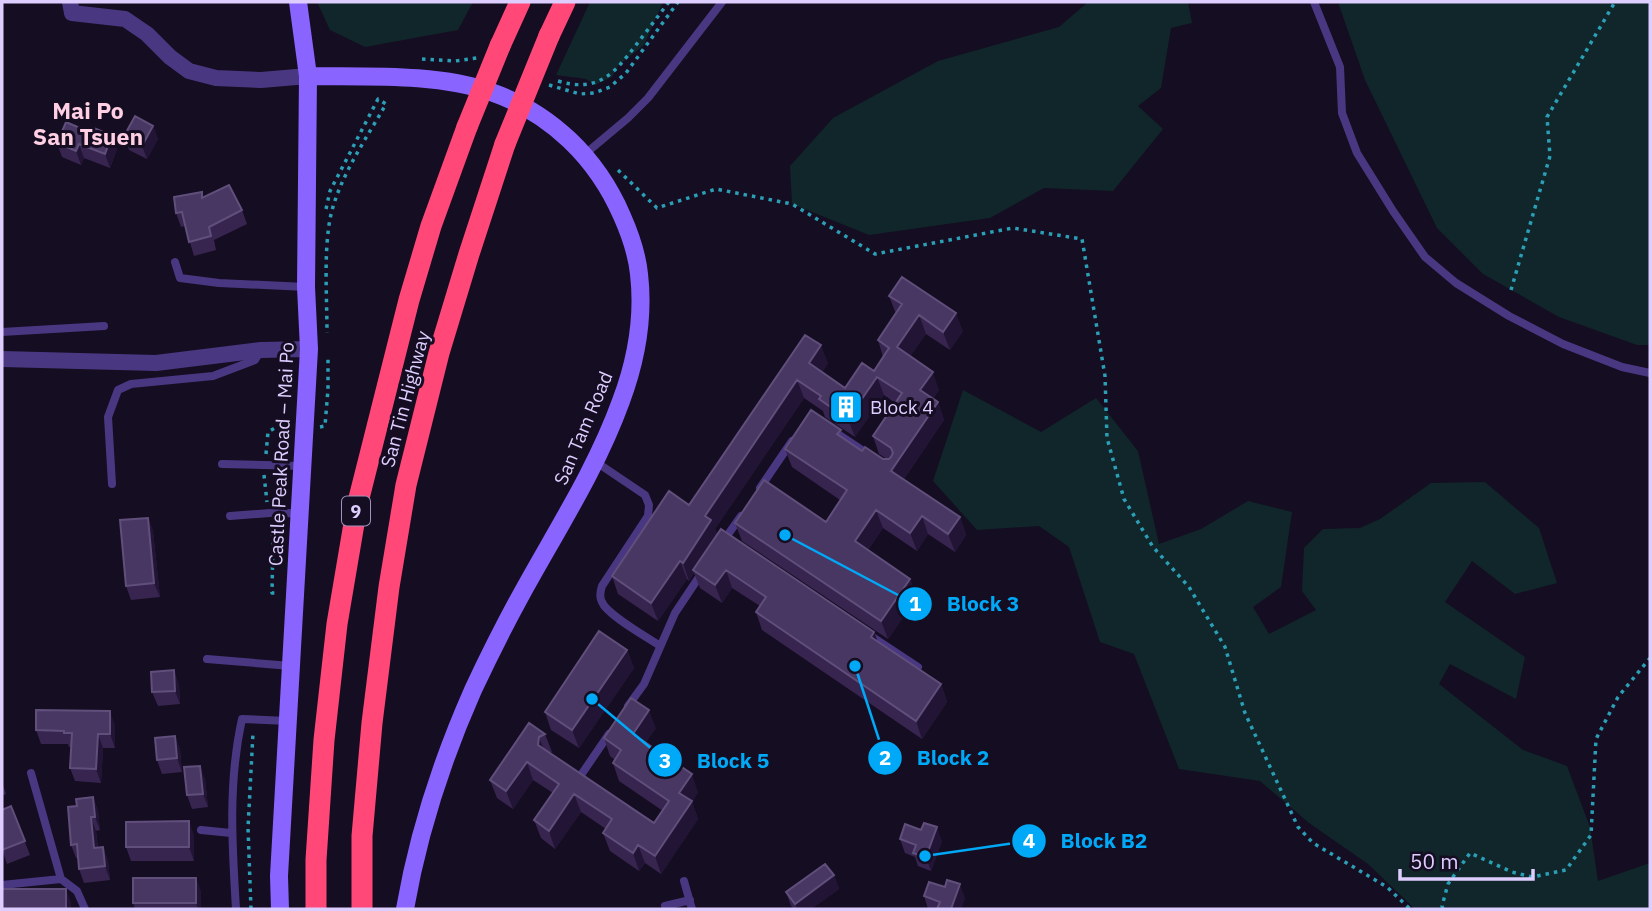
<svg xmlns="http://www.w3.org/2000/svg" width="1652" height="911" viewBox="0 0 1652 911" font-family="'IBM Plex Sans',sans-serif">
  <rect width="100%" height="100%" fill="#150d21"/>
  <path fill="#10262b" d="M317,2H473L458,30L365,47L330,30Z
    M590,2H663L644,45L619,65L612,77L595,85L586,79L556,75Z
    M1088,2H1188L1192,23L1171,28L1161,88L1138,106L1163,129L1113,191L1044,188L990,218L869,235L792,204L790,166L833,118L938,61L1059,27Z
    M1338,2H1650V345H1637L1559,317L1483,274L1437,228L1365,80Z
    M963,390L1041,432L1096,398L1138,451L1159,544L1201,529L1248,501L1292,512L1281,587L1253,607L1269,634L1316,610L1302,591L1304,548L1323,529L1360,528L1380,519L1431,483L1485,482L1539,528L1557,583L1515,594L1472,561L1445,602L1525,657L1516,699L1450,664L1439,684L1523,750L1567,766L1590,827L1598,881L1650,863V909H1415L1368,864L1309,823L1260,781L1179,769L1134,654L1100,642L1069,547L1039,526L977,530L933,481Z"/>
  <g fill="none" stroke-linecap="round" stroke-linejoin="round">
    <path stroke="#2b9fb5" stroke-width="3.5" stroke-dasharray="3.5 5" stroke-linecap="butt" d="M422,59L455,61L477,58
      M558,81C598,93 614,74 636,45C647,31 658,16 669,2
      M549,85L580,94L594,93L610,87L626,73L678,2
      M618,170L657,208L716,189L792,204L875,254L1013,228L1082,239L1105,376L1107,438L1124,499L1153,547L1189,587L1225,647L1245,713L1298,827L1313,843L1387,887L1410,909
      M326,209L330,191L378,99L386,104C365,141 335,183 329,225C324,259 327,299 327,333
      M1511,290L1550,156L1547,117L1615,2
      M320,427L325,426L328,389V358
      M266,454L268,432L275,428L288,429
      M264,475L267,502
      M271,524L273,539L272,593H278
      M251,909L248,828L253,733
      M1443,909L1442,906L1448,884L1470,853L1512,872L1532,877L1566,870L1591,835L1596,739L1618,697L1650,658"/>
    <path stroke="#4a3781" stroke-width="8" d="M1314,2L1340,67L1342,113L1357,153L1393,211L1425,257L1456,283L1509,316L1563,344L1622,367L1650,373
      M585,154L628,118L648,98L722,2
      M175,262L180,278L219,283L306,287
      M2,332L104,326
      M835,432L871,456
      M596,462L645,495L649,505L648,516L602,586C600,592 599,597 602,602C607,615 647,637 660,646
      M222,464L303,466
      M112,484L108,417L118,390L131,384L213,376L255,360L261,350
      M760,488L792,441
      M230,516L283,512L299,515
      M722,543L741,516
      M868,634L918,667
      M207,659L291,666
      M628,706L644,684L675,613L703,571
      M31,773L61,879
      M579,778L609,734
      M201,830L231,833
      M684,881L692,909
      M2,885L61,879L77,891L85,909
      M665,906L690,900
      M236,909C232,845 228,782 242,719L288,721"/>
    <path stroke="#4a3781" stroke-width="16" d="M70,2L72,13L125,19L147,34L170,57L189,71L216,78L261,80L308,76
      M2,359L156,363L261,350L309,349"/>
    <path stroke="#8a64ff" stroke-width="18" d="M308,76C366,77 437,73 491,92C551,113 597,158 622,216C630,234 637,254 639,274C644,317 636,361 621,401C596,470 556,531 521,595C504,626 488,658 473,690C442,760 418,834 405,909
      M280,909L279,876L309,349L306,287L308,76L298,2"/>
    <path stroke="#ff4878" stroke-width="21" d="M549,36L565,2
      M500,46L520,2
      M316,909V860L324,740L337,624L357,506L409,300L431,226L467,127
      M362,909V836L372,723L389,587L406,485L439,353L469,254L505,144"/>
    <path stroke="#ff4878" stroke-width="21" d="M467,127L500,46
      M505,144L549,36"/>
  </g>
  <path fill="#372550" d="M66,122L117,149L110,168L84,158L81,165L62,157L57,143Z
    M153,126L158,139L147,159L129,150L124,136Z
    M203,198L242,210L247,224L214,240L216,250L194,256L185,226L181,227L176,213Z
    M889,296L963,331L950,350L926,334L910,356L939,390L933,399L938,402L944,420L904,479L960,517L966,535L955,552L928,534L917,551L883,528L868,550L910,579L917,597L888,639L742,541L735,523L826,522L840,500L792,467L785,449L844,439L862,451L887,459L879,454L873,436L895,403L884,395L855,437L825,417L823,411L804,398L715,529L717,535L874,632L878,642L941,684L947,702L922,739L762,630L756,612L760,606L732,588L722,603L700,588L694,573L689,581L687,579L658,621L618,594L612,576L689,505L805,335L828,363L822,372L845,388L874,371L883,357L878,340L896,314Z
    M148,518L153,531L160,597L131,600L126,586Z
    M627,650L634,668L579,748L551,730L545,712Z
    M179,684L180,704L158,706L152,692Z
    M529,723L545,734L552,752L550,753L654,823L663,811L619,781L613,763L615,760L610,756L604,738L656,728L645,743L698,792L692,802L698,819L661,874L645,863L639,871L610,851L603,833L606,829L581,812L555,849L541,838L534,820L553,793L533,780L513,809L497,798L490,780Z
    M115,725V748H103L101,783L75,781L70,768L71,747H69L68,744H41L36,730Z
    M175,736L180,750L182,772L162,774L157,760Z
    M205,779L208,807L192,809L187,795Z
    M2,782L6,794L2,796Z
    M93,797L98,811L100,830L96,831L98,847H103L108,861L110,880L84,883L79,869L78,858H76L71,845L77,806Z
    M11,806L30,855L7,864L2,850Z
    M194,835V861H131L126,847Z
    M900,839L942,841L931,871L918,866L915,857L905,853Z
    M834,875L839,889L811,909H794L791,906L786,892Z
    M201,891V909H135L133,903Z
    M924,896L965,898L961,909H928Z"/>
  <path fill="#221435" d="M153,126L158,139L147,159L142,146Z
    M112,135L117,149L110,168L105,154Z
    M79,144L84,158L81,165L76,151Z
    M956,313L963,331L950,350L943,332Z
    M919,315L926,334L904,366L897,347Z
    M821,345L828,363L815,381L809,363Z
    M933,372L939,390L927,408L920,390Z
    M877,377L884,395L855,437L848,419Z
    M797,380L804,398L715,529L718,538L693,570L694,573L689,581L683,563L705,516Z
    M938,402L944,420L897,489L891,471Z
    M876,510L883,528L862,559L855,541Z
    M922,516L928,534L917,551L910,533Z
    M960,517L966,535L955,552L948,534Z
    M148,518L153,531L160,597L154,583Z
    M680,561L687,579L658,621L651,603Z
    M726,570L732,588L722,603L715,585Z
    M910,579L917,597L888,639L881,621Z
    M874,632L881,650L871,637Z
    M627,650L634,668L579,748L572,730Z
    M174,670L179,684L180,704L175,691Z
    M941,684L947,702L922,739L916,721Z
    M649,710L656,728L639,752L633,734Z
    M110,711L115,725V748L110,734Z
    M98,734L103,748L101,783L96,769Z
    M175,736L180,750L182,772L177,758Z
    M539,737L546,755L538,745Z
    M527,762L533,780L513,809L506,791Z
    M200,766L205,779L208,807L203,794Z
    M692,774L698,792L692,802L698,819L661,874L655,856L679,793Z
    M574,794L581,812L555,849L549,831Z
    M93,797L98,811L100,830L95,817Z
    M91,817L96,831L99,862L94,848Z
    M189,821L194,835V861L189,847Z
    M937,827L942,841L931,871L926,857Z
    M638,845L645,863L639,871L633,853Z
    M103,847L108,861L110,880L105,866Z
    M834,875L839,889L811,909H797L795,904Z
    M196,878L201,891V909H198L196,903Z
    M960,884L965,898L961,909H951Z
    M66,889L71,902V909H66Z"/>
  <path fill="#493763" stroke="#604e7b" stroke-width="2" d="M135,116L153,126L142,146L124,136Z
    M66,122L89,132L91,127L112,135L105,154L79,144L76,151L57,143Z
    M229,185L242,210L209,227L211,236L189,242L182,212L176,213L174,197L202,192V198Z
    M902,277L956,313L943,332L919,315L897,347L933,372L920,390L938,402L891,471L960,517L948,534L922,516L910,533L876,510L855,541L910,579L881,621L735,523L764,480L826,522L847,490L785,449L811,410L841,430L837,434L862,451L865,447L883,459H889L891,457L893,453L891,448L873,436L902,393L877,377L848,419L819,399L821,396L797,380L705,516L711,520L683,563L680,561L651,603L612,576L669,491L689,505L805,335L821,345L809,363L845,388L862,363L874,371L889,348L878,340L902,304L889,296Z
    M148,518L154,583L126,586L120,520Z
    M721,529L874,632L871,637L941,684L916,721L756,612L766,597L726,570L715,585L693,570Z
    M599,631L627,650L572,730L545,712Z
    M174,670L175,691L152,692L151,672Z
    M631,698L649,710L633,734L692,774L679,793L692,801L655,856L638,845L633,853L603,833L612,819L574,794L549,831L534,820L559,784L527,762L506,791L490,780L529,723L545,734L539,737L538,745L654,823L669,801L613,763L621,750L604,738Z
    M36,710L110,711V734H98L96,769L70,768L72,733H64V731L36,730Z
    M175,736L177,758L157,760L155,738Z
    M200,766L203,794L187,795L184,767Z
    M93,797L95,817H91L94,848L103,847L105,866L79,869L77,844L71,845L68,807L77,806L76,799Z
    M11,806L25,841L2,850V810Z
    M189,821V847H126V822Z
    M924,823L937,827L926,857L913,853L916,845L900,839L905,824L921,830Z
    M825,864L834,875L795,904L786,892Z
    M133,878H196V903H133Z
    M947,880L960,884L951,909H937L940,902L924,896L929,882L945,887Z
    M2,889H66V909H2Z"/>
  <defs>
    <g id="building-square" transform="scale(1.75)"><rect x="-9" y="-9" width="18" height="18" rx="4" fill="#00a9f8" stroke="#150d21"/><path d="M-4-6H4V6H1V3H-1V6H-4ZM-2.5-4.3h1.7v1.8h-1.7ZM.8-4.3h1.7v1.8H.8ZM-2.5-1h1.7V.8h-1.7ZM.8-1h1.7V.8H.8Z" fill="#fff"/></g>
  </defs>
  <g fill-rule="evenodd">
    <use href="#building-square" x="846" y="407"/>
  </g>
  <g text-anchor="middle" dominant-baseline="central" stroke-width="6" stroke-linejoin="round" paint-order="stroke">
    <rect fill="#150d21" stroke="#a293bc" stroke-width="2" x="342" y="496.5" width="28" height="29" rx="5"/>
    <g font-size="18" font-weight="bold" fill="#decdff">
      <text x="356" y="511">9</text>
    </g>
    <g font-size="19" fill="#decdff" stroke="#150d21">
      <text transform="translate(405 399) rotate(-75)">San Tin Highway</text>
      <text transform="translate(583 428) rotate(-67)">San Tam Road</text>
      <text transform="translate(281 454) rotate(-87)">Castle Peak Road – Mai Po</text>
    </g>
    <g font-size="19" fill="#decdff" stroke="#150d21" text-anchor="start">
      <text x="870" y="407">Block 4</text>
    </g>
    <g font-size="23" font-weight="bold" fill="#ffcfe3" stroke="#150d21">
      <text x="88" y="110">Mai Po<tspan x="88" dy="26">San Tsuen</tspan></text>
    </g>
  </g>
  <path fill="none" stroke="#00a9f8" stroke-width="2.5" d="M785 535L915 604M855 666L885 758M592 699L665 760M925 856L1029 841"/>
  <g fill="#00a9f8" stroke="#150d21" stroke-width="2.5">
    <circle cx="785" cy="535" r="7"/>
    <circle cx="855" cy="666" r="7"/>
    <circle cx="592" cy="699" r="7"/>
    <circle cx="925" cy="856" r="7"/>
    <circle cx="915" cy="604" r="18"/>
    <circle cx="885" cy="758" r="18"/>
    <circle cx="665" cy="760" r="18"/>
    <circle cx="1029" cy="841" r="18"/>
  </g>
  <g font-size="21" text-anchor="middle" font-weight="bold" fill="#fff">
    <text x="915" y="611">1</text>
    <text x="885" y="765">2</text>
    <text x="665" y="768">3</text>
    <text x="1029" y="848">4</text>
  </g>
  <g font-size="21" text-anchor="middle" font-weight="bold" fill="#00a9f8" stroke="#150d21" stroke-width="6" stroke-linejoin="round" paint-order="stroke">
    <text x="983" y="611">Block 3</text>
    <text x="953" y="765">Block 2</text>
    <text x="733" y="768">Block 5</text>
    <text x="1104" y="848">Block B2</text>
  </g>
  <rect width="1652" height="911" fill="none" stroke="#decdff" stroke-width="7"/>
  <path d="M1400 869v10h133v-10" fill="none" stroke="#decdff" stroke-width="3.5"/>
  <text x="1410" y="869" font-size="21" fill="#decdff" stroke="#150d21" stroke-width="5" paint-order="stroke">50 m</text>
</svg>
